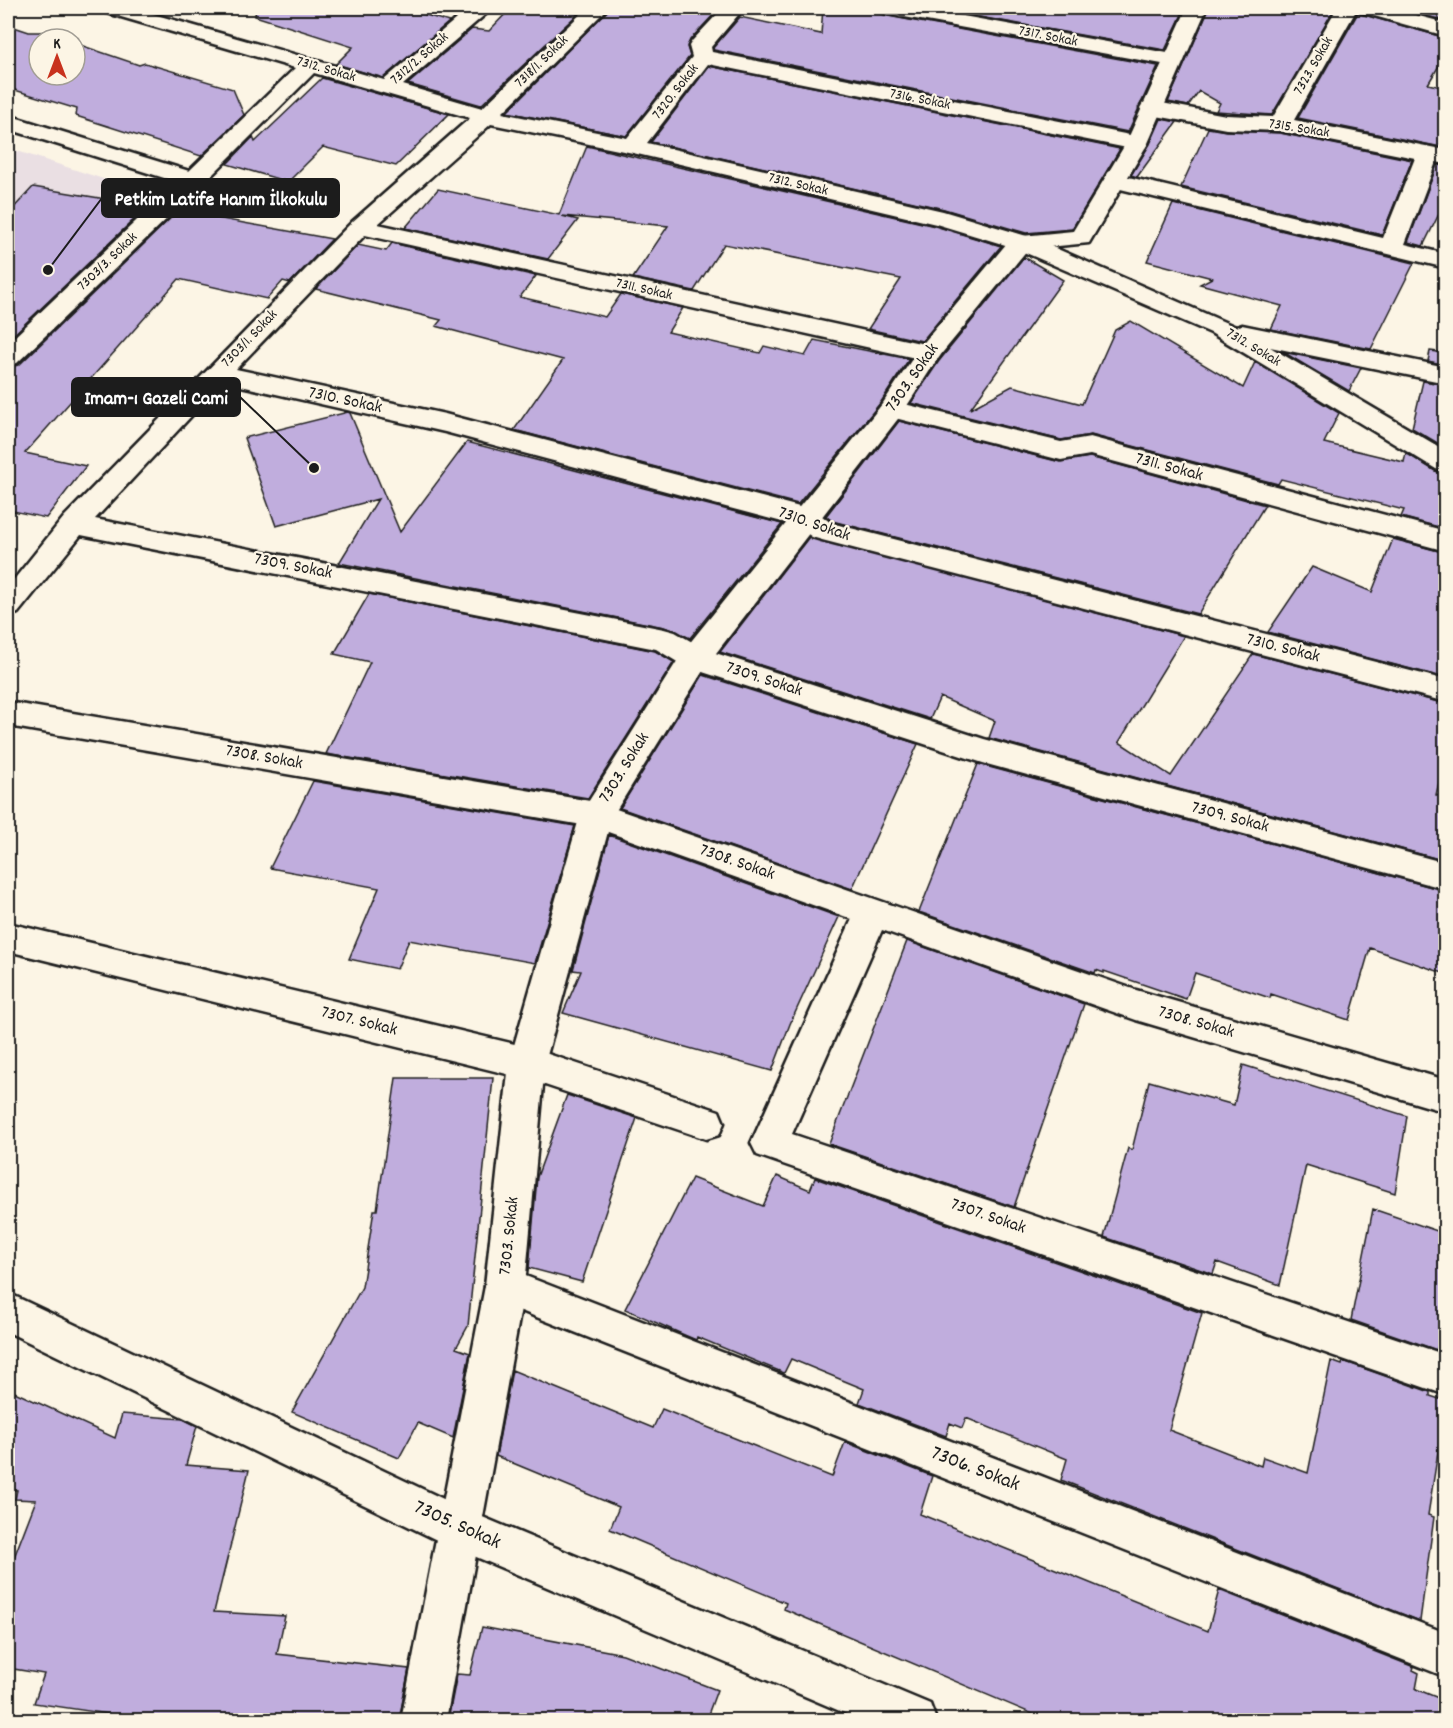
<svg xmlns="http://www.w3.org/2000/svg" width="1453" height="1728" viewBox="0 0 1453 1728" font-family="Dekko,sans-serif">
  <rect width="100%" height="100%" fill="#fcf5e5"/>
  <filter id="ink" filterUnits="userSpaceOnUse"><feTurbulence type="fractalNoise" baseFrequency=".0167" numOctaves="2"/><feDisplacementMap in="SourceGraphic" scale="12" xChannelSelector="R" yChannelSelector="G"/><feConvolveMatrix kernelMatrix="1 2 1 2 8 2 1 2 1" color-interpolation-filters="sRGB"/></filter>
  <g filter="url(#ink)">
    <path fill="#eadfe3" d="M8,148L171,201L8,339Z"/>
    <path fill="#c0addd" stroke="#1c1c1c" stroke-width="1.5" fill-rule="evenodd" d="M256,8H403L449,22L383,78L336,64L353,47L255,16Z
      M511,8H584L481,105L408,84L472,29L489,31Z
      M610,8H696L716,12L690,40L687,47L690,56L626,136L507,112Z
      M823,8H876L879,13L888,16L1158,66L1128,132L714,50L713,48L740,17L821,34Z
      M929,8H1185L1165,50Z
      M1209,8H1335L1272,115L1216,111L1220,103L1199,91L1188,106L1168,102Z
      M1395,8H1446V21Z
      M1358,13L1446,38V54L1428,84L1446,88V148L1298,118Z
      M8,25L29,32H54L78,38L77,44L139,65L145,63L233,89L244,115L201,156L76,116L77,109L8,88ZM39,39H75V75H39Z
      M709,66L1120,149L1072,229L1026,233L944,209L651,142Z
      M322,78L449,114L396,166L323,147L288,182L227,164L253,137L255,142Z
      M1161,119L1177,122L1137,177L1131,175L1150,144Z
      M1208,128L1226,131L1280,133L1412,160L1382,235L1181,187Z
      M587,146L935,226L1001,246L922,341L868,329L901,279L724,244L694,291L633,278L668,226L562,216L578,220L548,259L405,228L438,189L559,215Z
      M1437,165L1446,166V200L1423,246L1408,242Z
      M33,187L148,206L8,340V214Z
      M1173,204L1414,263L1371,349L1271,329L1282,306L1200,284L1212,278L1147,261Z
      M178,211L332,239L290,283L283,281L267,299L179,279L25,453L86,466L46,518L8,510V367L19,365Z
      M392,243L536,276L520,297L605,317L621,294L683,308L668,332L760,353L764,346L805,356L814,340L909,359L881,402L798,504L514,430L563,360L436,326L441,320L316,289L358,245L386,251Z
      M1024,257L1063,280L970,409L1012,386L1082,404L1115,330L1131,321L1243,388L1255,362L1339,413L1324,443L1404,462L1406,453L1435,471L1446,474V529L1401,517L1404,510L1281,479L1278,484L1091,435L1061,440L911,403L939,361Z
      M1430,351L1446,353V365L1428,361Z
      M1283,352L1361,368L1349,391Z
      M1423,381L1446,385V448L1412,428Z
      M348,412L350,413L400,532L467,442L782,524L690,638L664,627L339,563L378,499L276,526L244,438Z
      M899,421L1060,462L1090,457L1265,505L1198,614L832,521L826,516Z
      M809,537L1184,636L1119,742L1171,776L1253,654L1446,704V753L1436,795L1446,798V861L989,738L995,721L940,697L930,719L720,652Z
      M1393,539L1446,553V678L1268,632L1312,567L1372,592Z
      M369,594L655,651L674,662L588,798L326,754L370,662L334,654Z
      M703,675L918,744L852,889L620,808Z
      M978,764L1446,891V974L1370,948L1349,1020L1271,994L1270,998L1195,973L1186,999L1104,971V973L1096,970L1095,973L919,912Z
      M313,781L575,826L535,963L409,940L397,969L349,959L379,888L270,868Z
      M609,835L839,917L790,1024L772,1071L563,1013L581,971L573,970Z
      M907,941L1084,1004L1014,1207L829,1144Z
      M1243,1065L1407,1116L1395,1193L1306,1165L1280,1285L1217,1262L1213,1274L1104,1237L1128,1148L1132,1150L1149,1081L1234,1105Z
      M396,1078H493L468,1326L456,1348L470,1353L453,1438L418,1423L399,1458L292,1412L362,1287L374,1210H377Z
      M567,1095L637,1118L582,1282L529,1268L537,1177Z
      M777,1176L810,1190L815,1178L1202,1313L1169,1430L1261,1466L1263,1457L1308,1473L1331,1361L1342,1365L1343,1361L1430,1392V1396L1446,1401L1428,1515L1434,1517L1420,1621L1061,1480L1067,1459L966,1418L962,1428L950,1423L946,1436L859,1403L864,1389L791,1359L784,1373L697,1337L696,1340L682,1334L625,1309L692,1178L763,1206Z
      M1373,1209L1446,1234V1302L1437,1350L1351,1320Z
      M512,1370L653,1428L662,1409L832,1477L845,1442L932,1476L920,1514L1208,1631L1219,1590L1414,1667L1413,1670L1419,1673L1416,1689L1446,1701V1720H1047L784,1609L786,1603L610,1529L619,1507L496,1456Z
      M8,1389L115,1438L122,1414L183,1419L197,1426L186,1465L249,1470L214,1612L285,1616L277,1654L409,1669L399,1720H107L109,1714L34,1703L44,1674L8,1668V1573L36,1500L15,1499L17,1490L8,1489Z
      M482,1627L623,1654L717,1690L706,1720H448L457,1674L470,1675Z"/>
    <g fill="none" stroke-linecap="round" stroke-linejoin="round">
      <g stroke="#1c1c1c" stroke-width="5">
        <path id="street" d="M101,8H132L384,80L469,8H491L488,12L403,85L482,108L587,8H608L502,113L627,138L692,57L689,46L692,41L723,8H744L711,47L712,52L1145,138L1148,143L1145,148L1137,150L708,64L647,143L943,211L1030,237L1236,327L1242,325L1446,367V383L1270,347L1446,451V472L1436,469L1211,333L1012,247L936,224L633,153L491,124L378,224L929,345L938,347L942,353L938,359L929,361L365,235L236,369L445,414L807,509L817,512L831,523L1446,680V702L822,540L812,537L797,526L445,432L223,382L95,519L664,629L675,632L706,650L984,739L1446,863V889L983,763L684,666L656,649L81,535L18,613L8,616V587L64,517L352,222L470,118L314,73L202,185L17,363L8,365V343L177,182L8,129V115L189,171L295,68L104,12Z
          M878,8H919L1173,54L1181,55L1184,60L1181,65L1173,66L888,14L881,12Z
          M1337,8H1388L1446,23V36L1360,12L1357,9L1294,120L1446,150V164L1436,162L1405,244L1446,254V268L1108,186L1104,181L1108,176L1116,174L1383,238L1415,158L1280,131L1226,129L1151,115L1143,113L1140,108L1143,103L1151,101L1226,115L1273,117Z
          M892,401L1061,442L1090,437L1446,531V551L1090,455L1061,460L883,415L879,409L883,403Z
          M8,702L596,802L1136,990L1446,1080V1112L1136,1020L882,930L792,1134L1446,1355V1395L757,1155L751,1143L852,919L594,827L8,726Z
          M8,923L527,1047L719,1111L724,1123L719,1135L706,1139L527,1079L8,951Z
          M505,1268L1446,1633V1677L491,1299L485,1286L491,1273Z
          M8,1293L473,1513L930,1704L936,1720H861L443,1543L8,1332Z"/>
      </g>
      <g stroke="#1c1c1c" stroke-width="5">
        <path id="secondary" d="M1187,8H1207L1148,143L1089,243L1028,249L938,358L901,415L706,666L612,817L545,1063L525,1286L446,1720H401L485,1286L509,1063L580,815L684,650L883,403L920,347L1012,237L1073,231L1126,143Z"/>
      </g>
      <use href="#street" fill="#fcf5e5" fill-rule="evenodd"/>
      <use href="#secondary" fill="#fcf5e5" fill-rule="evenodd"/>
    </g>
  </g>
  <g text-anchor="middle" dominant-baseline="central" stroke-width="4.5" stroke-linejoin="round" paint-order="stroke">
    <g font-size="15" fill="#1c1c1c" stroke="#fcf5e5">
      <text transform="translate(1048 37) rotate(11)">7317. Sokak</text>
      <text transform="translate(420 59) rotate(-41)">7312/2. Sokak</text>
      <text transform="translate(542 62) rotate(-44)">7318/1. Sokak</text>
      <text transform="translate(1314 66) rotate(-60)">7323. Sokak</text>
      <text transform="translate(326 70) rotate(16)">7312. Sokak</text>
      <text transform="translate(676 92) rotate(-52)">7320. Sokak</text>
      <text transform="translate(920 100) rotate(11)">7316. Sokak</text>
      <text transform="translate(1299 129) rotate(9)">7315. Sokak</text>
      <text transform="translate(798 185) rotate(13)">7312. Sokak</text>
      <text transform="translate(108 262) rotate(-44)">7303/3. Sokak</text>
      <text transform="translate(644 290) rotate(13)">7311. Sokak</text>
      <text transform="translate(250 339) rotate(-46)">7303/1. Sokak</text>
      <text transform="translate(1253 348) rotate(31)">7312. Sokak</text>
    </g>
    <g font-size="18" fill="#1c1c1c" stroke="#fcf5e5">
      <text transform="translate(913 378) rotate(-55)">7303. Sokak</text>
      <text transform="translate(345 401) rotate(12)">7310. Sokak</text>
      <text transform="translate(1169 468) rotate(15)">7311. Sokak</text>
      <text transform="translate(814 525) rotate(19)">7310. Sokak</text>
      <text transform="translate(293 567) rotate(11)">7309. Sokak</text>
      <text transform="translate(1283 649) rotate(14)">7310. Sokak</text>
      <text transform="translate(764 680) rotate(18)">7309. Sokak</text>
      <text transform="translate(264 758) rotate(10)">7308. Sokak</text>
      <text transform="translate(625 768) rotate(-58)">7303. Sokak</text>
      <text transform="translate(1230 818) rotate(15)">7309. Sokak</text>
      <text transform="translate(737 863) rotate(19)">7308. Sokak</text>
      <text transform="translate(359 1022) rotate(14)">7307. Sokak</text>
      <text transform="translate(1196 1023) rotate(16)">7308. Sokak</text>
      <text transform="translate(988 1217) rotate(19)">7307. Sokak</text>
      <text transform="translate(510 1236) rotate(-84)">7303. Sokak</text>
    </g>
    <g font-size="21" fill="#1c1c1c" stroke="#fcf5e5">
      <text transform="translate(975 1470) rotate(21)">7306. Sokak</text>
      <text transform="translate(457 1526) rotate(24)">7305. Sokak</text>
    </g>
  </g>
  <path fill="none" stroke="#1c1c1c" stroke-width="2" d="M48 270L102 198M314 468L240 397"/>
  <g fill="#1c1c1c" stroke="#fcf5e5" stroke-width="2">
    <circle cx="48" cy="270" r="6"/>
    <circle cx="314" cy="468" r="6"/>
  </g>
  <g fill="#1c1c1c" stroke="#1c1c1c" stroke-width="2">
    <rect x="102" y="179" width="237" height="38" rx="6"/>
    <rect x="72" y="378" width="168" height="38" rx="6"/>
  </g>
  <g font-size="20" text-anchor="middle" font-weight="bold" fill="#fff">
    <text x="221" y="205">Petkim Latife Hanım İlkokulu</text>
    <text x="156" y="404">Imam-ı Gazeli Cami</text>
  </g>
  <rect width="1453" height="1728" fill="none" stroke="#fcf5e5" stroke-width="30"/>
  <rect x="15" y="15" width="1423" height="1698" fill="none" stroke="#1c1c1c" stroke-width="2" filter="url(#ink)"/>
  <g transform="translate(57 57)"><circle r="28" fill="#fcf5e5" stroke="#a29e95" stroke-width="1.5"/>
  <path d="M0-4.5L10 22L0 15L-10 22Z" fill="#c8321e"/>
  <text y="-9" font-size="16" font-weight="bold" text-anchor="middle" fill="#1c1c1c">K</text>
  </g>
</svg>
